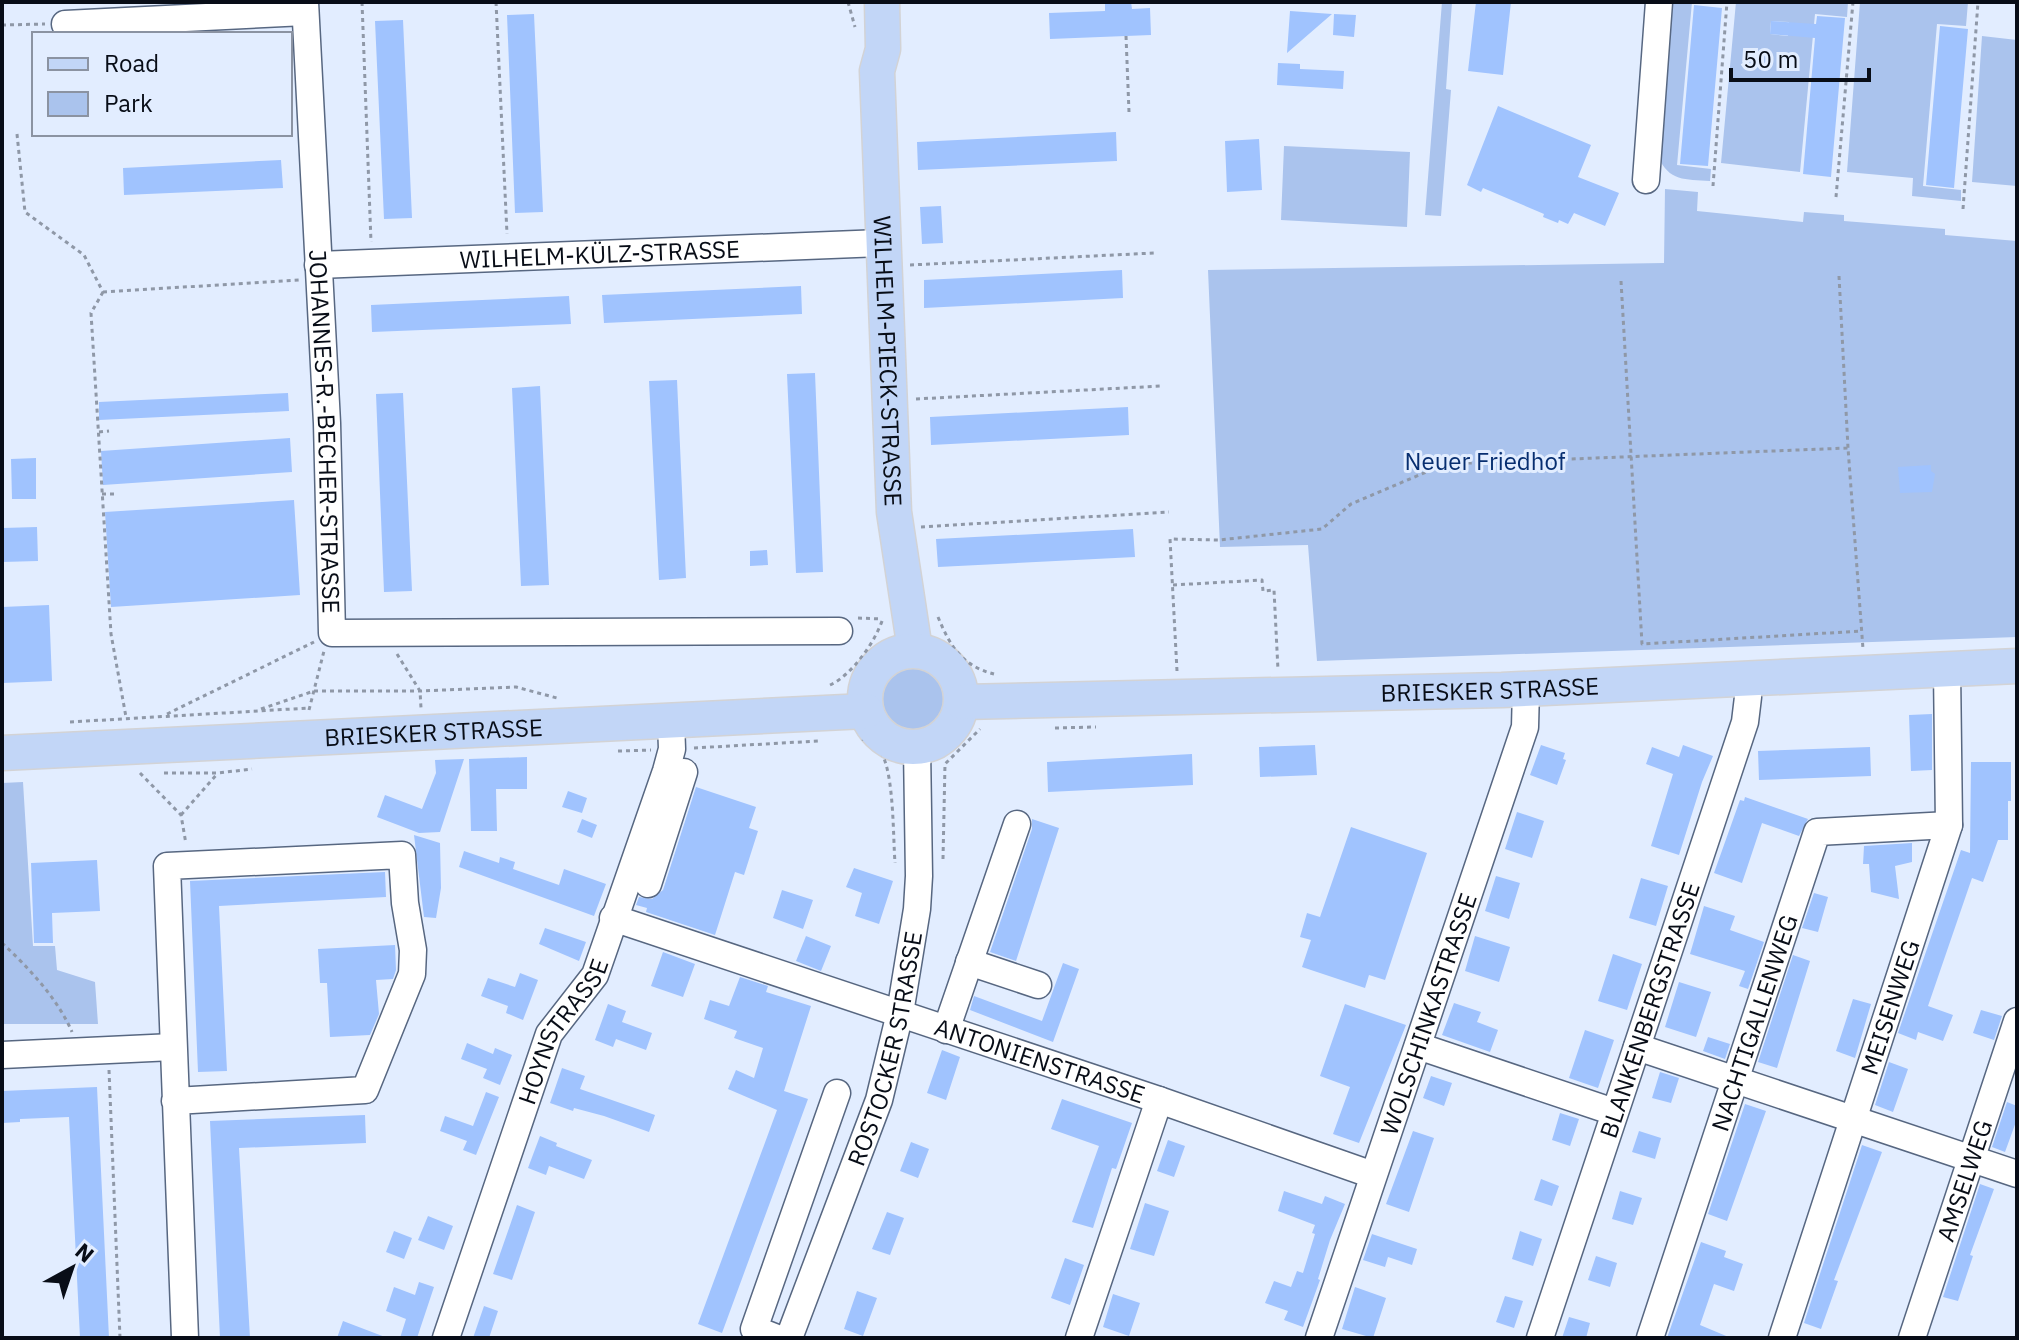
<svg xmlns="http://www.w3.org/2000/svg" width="2019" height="1340" viewBox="0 0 2019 1340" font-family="'IBM Plex Sans',sans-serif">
  <rect width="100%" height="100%" fill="#e2edff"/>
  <path fill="#aac3ed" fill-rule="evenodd" d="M1442,2H1452L1446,89L1451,90L1441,216L1425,215Z
    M1667,2H1692L1677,165L1711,169L1710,181C1685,179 1669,182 1658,156Z
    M1736,2H1848L1847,17L1815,14L1800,172L1721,163ZM1771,21L1789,22L1788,36L1770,34Z
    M1860,2H1968L1966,26L1937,24L1923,186L1961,190V201L1912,196L1913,178L1847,172Z
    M1982,36L2017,40V186L1972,182Z
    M1284,146L1410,152L1407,227L1281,220Z
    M1665,189L1698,192L1697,211L1803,222L1804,212L1844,215V221L1945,229V235L2017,241V637L1317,661L1308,545L1220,547L1208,270L1664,263Z
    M875 699a39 39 0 1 1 78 0a39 39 0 1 1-78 0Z
    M23,782L33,946H55L57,970L95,982L98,1024H2V783Z"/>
  <path fill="#a0c3fe" d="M1105,2H1131L1132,9L1150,8L1151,35L1050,39L1049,13L1105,11Z
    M1476,2H1511L1503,75L1468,71Z
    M1694,5L1722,8L1708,166L1680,164Z
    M1290,11L1332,14L1287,53Z
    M534,14L543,212L515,213L507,15Z
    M1334,14L1356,15L1354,37L1333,35Z
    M1817,16L1845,18L1831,177L1803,174L1815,38L1770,34L1771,21L1816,24Z
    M403,20L412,218L384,219L375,21Z
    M1940,26L1968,29L1954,188L1926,185Z
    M1278,63L1300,64V69L1344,71L1343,89L1277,85Z
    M1498,106L1591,145L1578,177L1619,193L1605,226L1574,213L1568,224L1559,220L1558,223L1543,217L1544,214L1483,188L1481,192L1467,185Z
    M1116,132L1117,161L918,170L917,142Z
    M1259,139L1262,190L1227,192L1225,141Z
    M281,160L283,188L124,195L123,168Z
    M941,206L943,243L922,244L920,207Z
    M1122,270L1123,298L924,308V280Z
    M801,286L802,314L604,323L602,295Z
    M569,296L571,324L372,332L371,305Z
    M815,373L823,572L796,573L787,374Z
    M677,380L686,578L659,580L649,381Z
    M540,386L549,585L521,586L512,388Z
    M288,393L289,411L99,420V402Z
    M403,393L412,591L384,592L376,394Z
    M1128,407L1129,435L931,445L930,417Z
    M290,438L292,472L103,485L101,451Z
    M36,458V499H12L11,459Z
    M1931,465V471L1935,474L1932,492L1900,493L1898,467Z
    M294,500L300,595L111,607L105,512Z
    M37,527L38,561L2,562L3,528Z
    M1133,529L1135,557L938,567L936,539Z
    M767,550L768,565L750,566V551Z
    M49,605L52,681L2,683V607Z
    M1932,714V770L1911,771L1909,715Z
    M1315,745L1317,775L1260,777L1259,747Z
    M1541,745L1565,753L1563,759L1566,760L1557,785L1530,775Z
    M1683,745L1713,756L1702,782L1679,855L1651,846L1673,774L1646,764L1652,747L1679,757Z
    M1870,747L1871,776L1759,780L1758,751Z
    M1192,754L1193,785L1048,792L1047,762Z
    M527,757V789H496L497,831H471L469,759Z
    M464,759L440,832L419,833L377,817L385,795L422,809L436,773L435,760Z
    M1971,762H2011V801H2008V840H1998L1983,882L1972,878L1928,1006L1953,1015L1943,1041L1918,1032L1916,1040L1898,1033L1961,850L1970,853Z
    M696,787L756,807L749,828L758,831L744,875L735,872L715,935L646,912L647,908L636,905L639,897L652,899L663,890Z
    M568,791L587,798L582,813L562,807Z
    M1745,797L1808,819L1799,836L1762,823L1742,883L1714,873L1740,800L1744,801Z
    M1517,812L1544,821L1532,858L1505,849Z
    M582,819L597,825L592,838L577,832Z
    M1032,819L1059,828L1016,961L990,952L1032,829Z
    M1351,827L1427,853L1385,980L1369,975L1365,988L1302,967L1311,940L1300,937L1307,913L1320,917Z
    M414,835L440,843L441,888L436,918L424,917Z
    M1912,843V862L1895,866L1899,899L1871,892L1869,864H1863L1864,846Z
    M464,851L499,863L500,857L515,862L513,869L559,885L564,869L606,884L594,916L459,867Z
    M97,860L100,911L52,913L53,943H34L31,863Z
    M854,868L893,881L879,924L855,916L862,893L846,887Z
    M385,872L386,897L219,906L227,1071L198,1072L190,881Z
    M1496,876L1520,883L1509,919L1485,911Z
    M1641,878L1668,886L1656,926L1629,918Z
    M782,890L813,900L803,929L773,918Z
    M1814,893L1828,897L1818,932L1802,928Z
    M1704,906L1735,916L1730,930L1764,942L1748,989L1739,986L1745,971L1690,954Z
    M545,928L586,942L579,961L539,944Z
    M806,936L831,946L821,971L796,961Z
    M1475,936L1510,947L1499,982L1465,971Z
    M395,945L396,970L393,979L376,980L379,1014L370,1035L330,1037L327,983H320L318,949Z
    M663,952L695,964L683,997L651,986Z
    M1613,954L1642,964L1627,1010L1598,1001Z
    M1793,955L1810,961L1777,1068L1758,1062Z
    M1063,963L1079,969L1053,1042L970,1010L974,996L1042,1021Z
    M520,973L538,980L523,1020L506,1013L508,1006L481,996L488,978L515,987Z
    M740,977L768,986L766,992L811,1006L784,1091L808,1099L722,1333L698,1324L777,1110L728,1089L736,1070L754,1078L763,1048L734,1038L737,1031L704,1019L710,1000L729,1006Z
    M1679,982L1711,992L1696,1037L1665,1027Z
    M1853,999L1871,1004L1855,1058L1836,1051Z
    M1454,1003L1481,1012L1477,1022L1498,1030L1490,1052L1442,1035Z
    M608,1004L626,1011L622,1022L652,1033L646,1050L616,1039L613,1047L595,1040Z
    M1345,1004L1406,1025L1359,1143L1333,1134L1350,1087L1320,1076Z
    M1981,1010L2002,1016L1994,1040L1973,1033Z
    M1585,1030L1614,1040L1598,1088L1569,1078Z
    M1708,1037L1730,1044L1725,1059L1703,1051Z
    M467,1043L493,1054L495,1048L512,1055L500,1085L483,1078L487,1069L461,1059Z
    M942,1050L960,1057L946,1100L927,1093Z
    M1889,1062L1908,1069L1893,1112L1875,1105Z
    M562,1068L585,1076L580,1089L655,1115L649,1132L604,1116L574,1108L573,1111L550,1103Z
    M1660,1072L1679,1078L1671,1103L1652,1098Z
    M1431,1076L1452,1083L1444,1106L1423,1098Z
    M97,1087L109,1338H80L69,1117L20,1119V1122L2,1123V1091Z
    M486,1092L499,1097L476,1155L463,1150L467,1141L440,1131L445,1116L473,1126Z
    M1062,1099L1132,1123L1116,1169L1112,1168L1093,1228L1072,1222L1099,1146L1051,1129Z
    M2007,1102L2017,1106V1119L2005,1152L1992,1147Z
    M1745,1104L1766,1111L1727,1221L1708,1214Z
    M1560,1113L1579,1119L1570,1146L1552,1140Z
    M365,1115L366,1143L239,1148L250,1338H220L210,1121Z
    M1413,1131L1434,1138L1409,1212L1386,1204Z
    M1639,1131L1661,1138L1655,1159L1632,1152Z
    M540,1136L557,1143L556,1146L592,1160L584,1179L549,1166L546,1175L528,1168Z
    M1168,1140L1185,1146L1174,1177L1157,1171Z
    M911,1142L929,1149L918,1178L900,1171Z
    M1862,1145L1882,1152L1834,1280L1838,1281L1821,1329L1804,1323Z
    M1541,1179L1559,1186L1552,1206L1534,1200Z
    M1980,1184L1994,1189L1970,1255L1973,1256L1958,1301L1943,1297Z
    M1284,1191L1322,1204L1325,1196L1345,1204L1330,1240L1318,1279L1320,1280L1303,1327L1284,1320L1288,1311L1265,1303L1274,1281L1291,1287L1297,1271L1303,1273L1315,1234L1312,1233L1315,1225L1278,1211Z
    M1620,1191L1642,1198L1633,1225L1612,1219Z
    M1145,1203L1169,1211L1154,1256L1130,1249Z
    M517,1205L535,1212L512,1280L493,1274Z
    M887,1212L904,1218L890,1255L872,1249Z
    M428,1216L453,1226L444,1250L418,1240Z
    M394,1231L412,1238L404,1259L386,1252Z
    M1520,1231L1542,1239L1533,1266L1512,1259Z
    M1372,1234L1417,1249L1412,1265L1388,1257L1385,1267L1363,1260Z
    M1701,1242L1726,1251L1724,1257L1743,1264L1734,1291L1714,1284L1700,1325L1731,1338H1667Z
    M1596,1256L1617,1263L1610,1287L1588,1280Z
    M1065,1258L1084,1265L1070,1305L1051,1298Z
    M419,1282L434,1287L417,1338H400L406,1319L386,1311L394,1287L415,1295Z
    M1355,1287L1386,1298L1373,1338L1342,1329Z
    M857,1291L877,1298L863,1336L844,1329Z
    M1113,1294L1140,1303L1129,1336L1103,1327Z
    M1505,1296L1523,1301L1514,1328L1496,1322Z
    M484,1306L498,1311L489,1338H473Z
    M1569,1317L1590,1323L1586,1338H1562Z
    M343,1321L385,1337L384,1338H337Z"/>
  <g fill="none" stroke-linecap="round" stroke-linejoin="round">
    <g stroke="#576781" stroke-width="29">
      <g id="minor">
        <path id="s1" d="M305,2L327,423L332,633L839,631"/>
        <path d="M65,24L305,12"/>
        <path d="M1646,180L1659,2"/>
        <path id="s2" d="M318,265L881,243"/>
        <path d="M648,884L684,772"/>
        <path id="s3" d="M613,918L1159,1100L1373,1175"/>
        <path d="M969,962L1038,985"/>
        <path d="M946,1030L1017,824"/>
        <path d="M1418,1046L1614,1112"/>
        <path d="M1637,1047L2017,1174"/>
        <path d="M2,1055L173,1047"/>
        <path d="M175,1101L365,1090L412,974L413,950L405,903L402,855L167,866L185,1338"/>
        <path id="s4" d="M446,1338L549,1034L595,975L666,771L672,749L671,722"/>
        <path d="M777,1338L754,1329L837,1093"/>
        <path id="s5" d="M789,1338L879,1100L900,1013L917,909L919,876L917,748"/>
        <path d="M1079,1338L1159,1100"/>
        <path id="s6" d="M1319,1338L1525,727L1526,689"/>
        <path id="s7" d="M1540,1338L1745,722L1748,697L1746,678"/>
        <path id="s8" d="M1650,1338L1817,832L1949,825"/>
        <path id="s9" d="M1782,1338L1949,825L1947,670"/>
        <path id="s10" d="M1912,1338L2017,1021"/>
      </g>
    </g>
    <g stroke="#d3d3d5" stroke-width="37">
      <g id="major">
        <path id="s11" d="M882,2L883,49L877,71L894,512L915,650"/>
        <circle cx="913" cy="699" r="48"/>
        <path id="s12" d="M962,702L1502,690L2017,666"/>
        <path id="s13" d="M2,753L866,711"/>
      </g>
    </g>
    <path stroke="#8f98a7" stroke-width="3" stroke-dasharray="4 4" stroke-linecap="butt" d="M362,2L371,242
      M496,2L507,234
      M848,2L855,27
      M2,25L45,24
      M1126,36L1129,112
      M17,134L25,212L84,255L103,292
      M1713,186L1727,2
      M1836,197L1853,2
      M1963,209L1978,2
      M910,265L1154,253
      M1839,276L1848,448
      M1621,281L1642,644L1862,631
      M103,292L91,313L111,634L126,717
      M103,292L299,280
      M916,399L1161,386
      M99,432L109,431
      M102,494H114
      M921,527L1169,512
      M1173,585L1262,580L1263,591L1274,590L1278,670
      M938,617C950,646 962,666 994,674
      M858,618L882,619
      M397,654L420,691L421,708
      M1177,671L1170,539L1219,540L1322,529L1351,504L1445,464L1848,448L1863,649
      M830,685C852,675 876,641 883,618
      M261,709L314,691H420L516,687L557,698
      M309,710L324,651
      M167,714L314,642
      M70,722L309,708
      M1055,728L1096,727
      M862,739C871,741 878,745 882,754C894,777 893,836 895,863
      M694,748L818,741
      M618,751L651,750
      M140,773L181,815L186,844
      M164,773H218L252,769
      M181,815L218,773
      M943,859L945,764L980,729
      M2,943C28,967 58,999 72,1032
      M109,1070L120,1338"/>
    <use href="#minor" stroke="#fff" stroke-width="26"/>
    <use href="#major" stroke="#c2d6f7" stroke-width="34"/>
  </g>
  <g text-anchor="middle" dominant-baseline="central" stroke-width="6" stroke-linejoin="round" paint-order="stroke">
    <g font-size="24" fill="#080d17" stroke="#e2edff">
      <text stroke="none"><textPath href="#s2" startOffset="282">WILHELM-KÜLZ-STRASSE</textPath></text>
      <text stroke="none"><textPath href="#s11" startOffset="360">WILHELM-PIECK-STRASSE</textPath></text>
      <text stroke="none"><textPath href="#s1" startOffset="430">JOHANNES-R.-BECHER-STRASSE</textPath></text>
      <text stroke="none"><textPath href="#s12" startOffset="528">BRIESKER STRASSE</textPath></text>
      <text stroke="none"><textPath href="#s13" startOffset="432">BRIESKER STRASSE</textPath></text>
      <text stroke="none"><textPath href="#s9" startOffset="348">MEISENWEG</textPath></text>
      <text stroke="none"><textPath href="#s7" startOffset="346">BLANKENBERGSTRASSE</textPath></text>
      <text stroke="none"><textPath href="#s6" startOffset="342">WOLSCHINKASTRASSE</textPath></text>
      <text stroke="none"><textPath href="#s8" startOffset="332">NACHTIGALLENWEG</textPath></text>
      <text stroke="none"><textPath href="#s4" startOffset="330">HOYNSTRASSE</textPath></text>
      <text stroke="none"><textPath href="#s5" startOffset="306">ROSTOCKER STRASSE</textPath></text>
      <text stroke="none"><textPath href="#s3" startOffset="450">ANTONIENSTRASSE</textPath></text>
      <text stroke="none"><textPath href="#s10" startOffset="166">AMSELWEG</textPath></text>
    </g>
    <g font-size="24" fill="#072e70" stroke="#e2edff">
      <text x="1485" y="461">Neuer Friedhof</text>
    </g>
  </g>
  <rect width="2019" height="1340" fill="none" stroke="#080d17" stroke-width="8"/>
  <rect x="32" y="32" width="260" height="104" fill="#e2edff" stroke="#8b93a2" stroke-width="2"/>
  <rect x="48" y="58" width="40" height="12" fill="#c2d6f7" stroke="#8b93a2" stroke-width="2"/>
  <text x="104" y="72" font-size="24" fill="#080d17">Road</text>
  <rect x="48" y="92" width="40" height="24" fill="#aac3ed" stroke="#8b93a2" stroke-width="2"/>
  <text x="104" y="112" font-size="24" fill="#080d17">Park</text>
  <g transform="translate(72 1268) rotate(40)" stroke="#e2edff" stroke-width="6" paint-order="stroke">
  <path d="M0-6L14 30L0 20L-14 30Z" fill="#080d17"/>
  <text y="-12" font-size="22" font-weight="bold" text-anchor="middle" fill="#080d17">N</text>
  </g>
  <path d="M1731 68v12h138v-12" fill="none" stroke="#080d17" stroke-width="4"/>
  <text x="1743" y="68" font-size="24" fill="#080d17" stroke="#e2edff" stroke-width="6" paint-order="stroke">50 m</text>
</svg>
